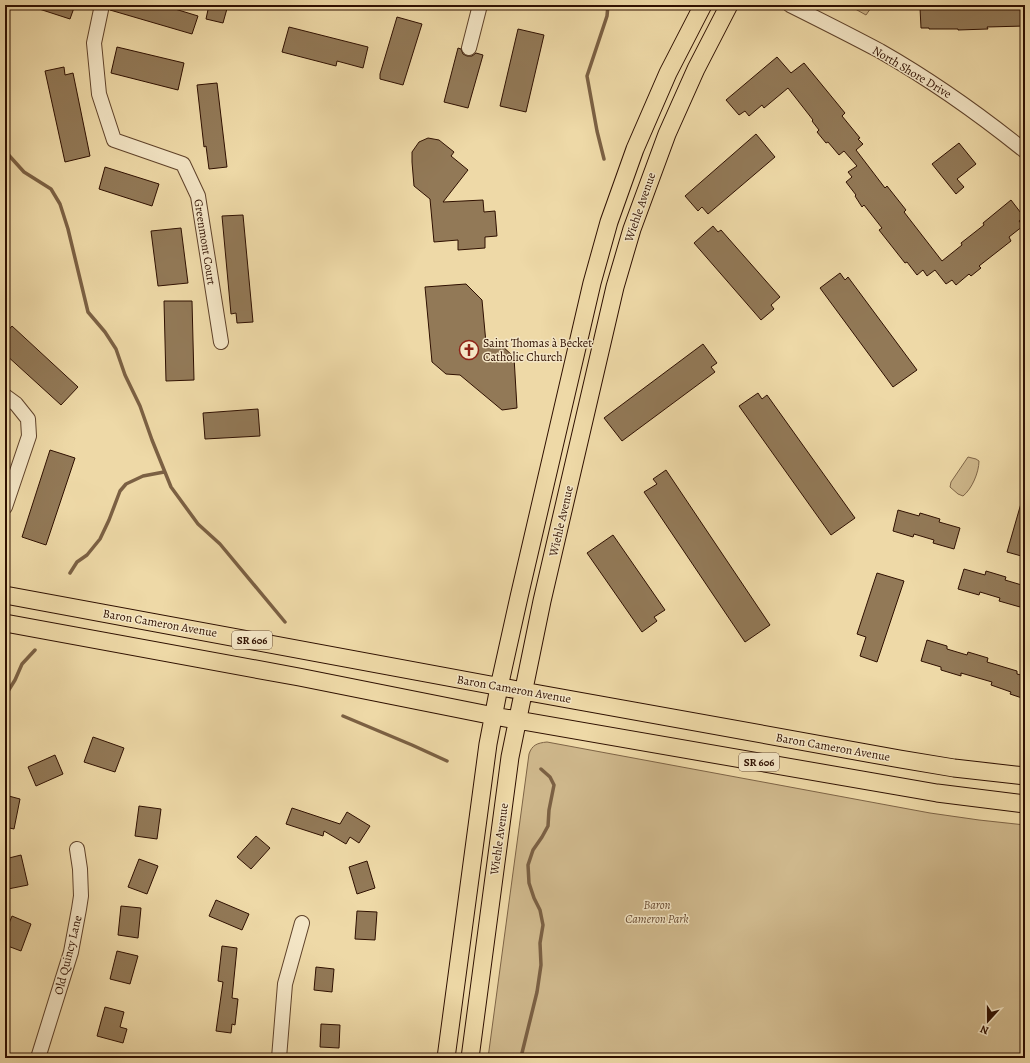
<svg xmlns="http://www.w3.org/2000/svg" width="1030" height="1063" viewBox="0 0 1030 1063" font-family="Alegreya,serif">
  <rect width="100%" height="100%" fill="#eed9a7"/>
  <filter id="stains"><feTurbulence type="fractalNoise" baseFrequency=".005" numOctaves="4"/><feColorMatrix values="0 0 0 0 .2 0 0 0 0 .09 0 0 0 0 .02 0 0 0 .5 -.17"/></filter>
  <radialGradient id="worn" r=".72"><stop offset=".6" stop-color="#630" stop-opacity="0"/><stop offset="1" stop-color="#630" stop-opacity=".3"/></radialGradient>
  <path fill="#ceb78b" stroke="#7e6446" d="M848,5H873L866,15Z
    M968,457L976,459L979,461C979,472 972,489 963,496L958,494L950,487L951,482Z
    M547,742L930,813L979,820L1025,825V1058H488L529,754C532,745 537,743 547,742Z"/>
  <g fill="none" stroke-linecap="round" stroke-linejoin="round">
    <path stroke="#7b6043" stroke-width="3.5" d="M5,11L8,5
      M5,53L7,62V73L5,75
      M5,151L24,172L51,189L60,204L68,229L88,312L105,332L116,349L125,375L140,406L152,440L171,487L198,524L220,544L285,622
      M604,159L597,131L587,76L607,16L608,5
      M70,573L77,562L87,555L100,539L109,520L120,491L126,484L143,476L164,472
      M5,696L15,680L22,664L35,650
      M343,716L412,745L447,761
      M522,1058V1053L537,992L541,965L540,943L543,925L540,910L534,898L529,883L528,865L533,850L542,837L548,826L549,810L554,785L550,777L541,769"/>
  </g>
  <path fill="#927957" stroke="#2f1001" d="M34,5H75L70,19L33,7Z
    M110,5H176L175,9L198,16L192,34L110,10Z
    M209,5H228L223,23L206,19Z
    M929,5H1025V26L987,27L988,29L958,30V29H929V28H921L920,8H929Z
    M397,17L422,24L403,85L380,79V74Z
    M289,27L368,47L363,68L337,61L336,66L282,52Z
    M518,29L544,35L526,112L500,106Z
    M117,47L184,63L178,90L111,73Z
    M458,48L461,49L463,54L467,56H472L476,53L483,55L468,108L444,102Z
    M777,57L791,73L804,63L845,113L842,116L860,138L858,139L863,144L856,150L885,188L887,186L906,210L904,212L942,261L962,245L961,243L984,225L983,223L1011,200L1024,217L1019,221L1023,226L1009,237L1011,241L979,266L981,268L971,276L969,274L956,285L952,280L946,284L935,270L927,276L923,270L917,275L907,262L905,263L879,230L882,228L864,205L862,207L855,196L856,195L846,182L852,177L848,172L857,166L844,151L839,155L828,142L826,143L817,132L819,130L812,121L813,120L788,88L764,108L762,105L749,116L745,111L739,115L726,100Z
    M64,67L65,75L73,73L90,156L65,162L45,71Z
    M217,83L227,167L209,169L206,146L204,147L197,85Z
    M756,134L775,157L708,214L702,207L698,211L685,196Z
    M428,138L439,140L454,152L451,156L468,170L443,202L483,200L484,212L495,211L497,236L485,237V248L458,250V240L434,242L430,199L414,186L412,162V152L419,142Z
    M959,143L976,164L957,179L964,187L956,194L932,164Z
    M105,167L159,184L152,206L99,189Z
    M243,215L253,322L237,323L236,313L231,314L222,216Z
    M713,226L718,232L721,230L780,297L771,305L774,309L761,320L694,243Z
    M181,228L188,283L158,286L151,231Z
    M840,273L845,280L848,277L917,370L893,387L820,288Z
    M466,284L482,300L486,343L500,344L514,357L517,408L502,410L460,375L446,374L432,362L425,287Z
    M164,301H192L194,380L166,381Z
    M12,326L78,387L61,405L5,354V334Z
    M703,344L717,363L711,367L715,372L622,441L604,418Z
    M758,393L762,399L767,395L855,518L831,535L739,406Z
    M258,409L260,436L205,439L203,413Z
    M50,450L75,458L46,545L22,537Z
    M666,470L770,625L745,642L644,492L657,484L653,479Z
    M1022,500H1025V557L1007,552Z
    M898,510L919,516L920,513L940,519L939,522L960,528L954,549L933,543L934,540L914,534L913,537L893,531Z
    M613,535L665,610L654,617L657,621L642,632L587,553Z
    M964,569L985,575L986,571L1006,577L1005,580L1025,586L1020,607L999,601L1000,598L980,592L979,595L958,589Z
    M877,573L904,581L877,662L860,656L866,637L857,634Z
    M927,640L947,646V649L967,655L968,652L988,658L987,662L1017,671V674L1025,676V699L1010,694L1011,692L991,685L992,682L961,673V676L941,670V667L921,661Z
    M93,737L124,748L115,772L84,762Z
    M55,755L63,774L36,786L28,767Z
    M5,795L20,799L14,829L5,827Z
    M139,806L161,809L157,839L135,836Z
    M292,808L340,824L347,812L370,826L359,843L350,837L346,844L324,831L323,836L286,824Z
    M256,836L270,848L251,869L237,857Z
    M21,855L28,885L8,889L5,875V859Z
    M139,859L158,866L147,894L128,887Z
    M367,861L375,888L357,894L349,867Z
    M216,900L249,914L242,930L209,916Z
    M121,906L141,908L138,938L118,935Z
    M357,911L377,912L375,940L355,939Z
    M12,916L31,924L21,951L5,945V933Z
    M222,946L237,948L232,998L238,999L235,1025L232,1024L231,1033L216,1031L223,982L218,981Z
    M117,951L138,956L130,984L110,979Z
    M316,967L334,969L332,992L314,990Z
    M105,1007L124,1012L120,1027L127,1029L123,1043L97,1036Z
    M321,1024L340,1025L339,1048L320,1047Z"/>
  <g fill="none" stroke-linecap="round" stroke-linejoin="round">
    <g stroke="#5f422a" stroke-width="16">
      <path id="minor" d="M102,5L94,43L99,94L114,140L183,164L198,196L221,342
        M790,5C820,20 850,35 880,51C931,80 979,114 1025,151
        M469,48L480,5
        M5,396L16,404L28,419L29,436L5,507
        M38,1058L71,952L79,909L81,896L80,869L77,849
        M279,1058L285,984L302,923"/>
    </g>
    <g stroke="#2f1001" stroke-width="19">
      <path id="major" d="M5,595L523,691L900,759L954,768L1025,776
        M5,623L299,677L494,716L937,793L1025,804
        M446,1058L488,744L499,687L519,597L592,283L609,222L635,149L668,73L703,5
        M470,1058L510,757L542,601L615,287L632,229L667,134L696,69L729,5"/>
    </g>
    <use href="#minor" stroke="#f4e6c6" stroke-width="14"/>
    <use href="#major" stroke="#eed9a7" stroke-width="17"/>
  </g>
  <defs>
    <g id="church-ring" transform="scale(1)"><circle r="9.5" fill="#f4e6c6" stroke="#8f2418" stroke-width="1.5"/><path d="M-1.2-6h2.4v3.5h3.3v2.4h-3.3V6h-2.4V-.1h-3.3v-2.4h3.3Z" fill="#8f2418"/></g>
  </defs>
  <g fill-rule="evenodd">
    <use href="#church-ring" x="469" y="350"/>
  </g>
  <g text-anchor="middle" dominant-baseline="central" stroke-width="3" stroke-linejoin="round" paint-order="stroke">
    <g fill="#f4e6c6" stroke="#6a503c" stroke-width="1">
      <rect x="232" y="631" width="40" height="18" rx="3"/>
      <rect x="739" y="753" width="40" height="18" rx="3"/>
    </g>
    <g font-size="11" font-weight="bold" fill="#2f1001">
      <text x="252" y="640">SR 606</text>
      <text x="759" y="762">SR 606</text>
    </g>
    <g font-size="12" fill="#2f1001" stroke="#f4e6c6">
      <text transform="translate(912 72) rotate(31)">North Shore Drive</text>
      <text transform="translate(640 207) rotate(-71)">Wiehle Avenue</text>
      <text transform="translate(205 242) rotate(81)">Greenmont Court</text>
      <text transform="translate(561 521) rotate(-77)">Wiehle Avenue</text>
      <text transform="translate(160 623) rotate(10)">Baron Cameron Avenue</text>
      <text transform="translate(514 689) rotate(10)">Baron Cameron Avenue</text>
      <text transform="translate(833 747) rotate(10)">Baron Cameron Avenue</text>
      <text transform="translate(499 839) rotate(-82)">Wiehle Avenue</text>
      <text transform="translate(68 955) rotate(-76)">Old Quincy Lane</text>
    </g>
    <g font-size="12" fill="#2f1001" stroke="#f4e6c6" text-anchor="start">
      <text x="483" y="343">Saint Thomas à Becket<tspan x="483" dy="14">Catholic Church</tspan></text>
    </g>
    <g font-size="12" font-style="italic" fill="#674a31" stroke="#f4e6c6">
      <text x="657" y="905">Baron<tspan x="657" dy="14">Cameron Park</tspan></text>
    </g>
  </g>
  <rect width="1030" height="1063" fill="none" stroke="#eed9a7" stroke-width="20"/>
  <rect x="6" y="6" width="1018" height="1051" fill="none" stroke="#2f1001" stroke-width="2"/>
  <rect x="10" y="10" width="1010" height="1043" fill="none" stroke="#2f1001"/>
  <g transform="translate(988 1021) rotate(201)" stroke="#f4e6c6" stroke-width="3" paint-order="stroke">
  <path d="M0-3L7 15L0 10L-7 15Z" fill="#2f1001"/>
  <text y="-6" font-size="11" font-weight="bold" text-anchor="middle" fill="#2f1001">N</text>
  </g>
  <rect width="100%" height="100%" filter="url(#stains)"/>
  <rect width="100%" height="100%" fill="url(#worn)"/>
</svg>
